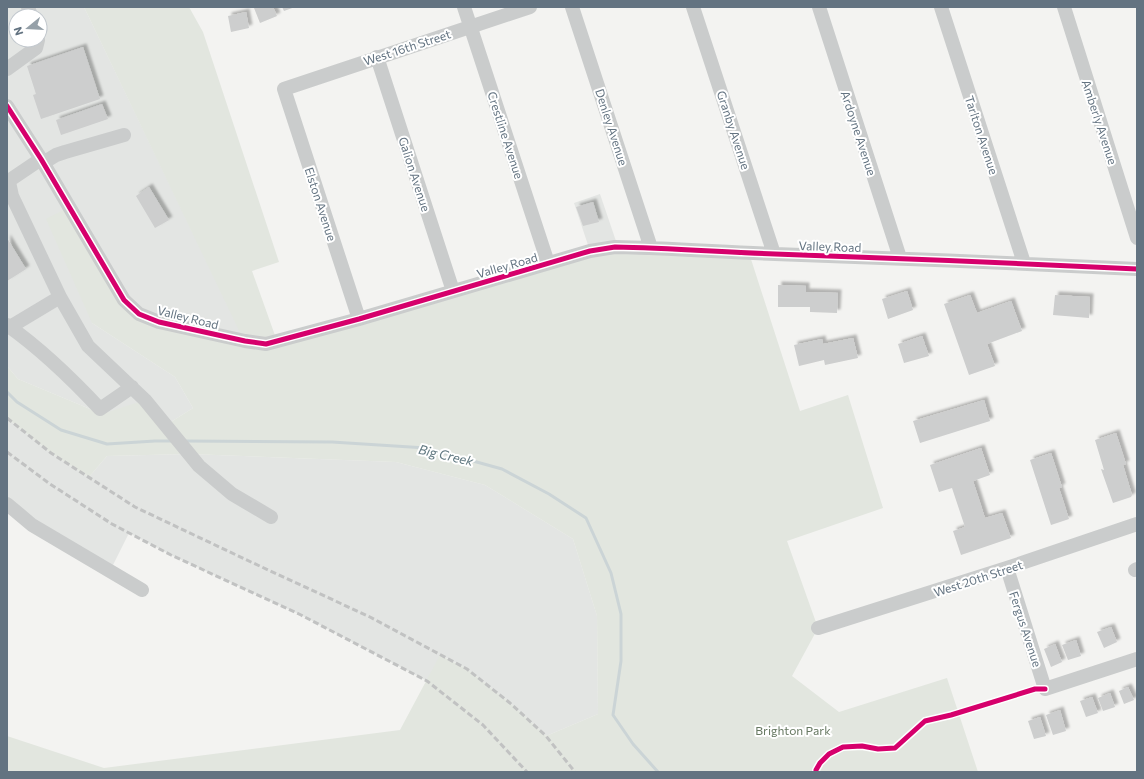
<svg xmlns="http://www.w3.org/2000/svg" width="1144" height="779" viewBox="0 0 1144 779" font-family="Commissioner,sans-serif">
  <defs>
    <filter id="shadow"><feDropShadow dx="3.5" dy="-3.5" stdDeviation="1" flood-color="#0004"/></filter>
  </defs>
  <rect width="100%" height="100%" fill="#f3f3f1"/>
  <path fill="#e3e5e3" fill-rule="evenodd" d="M7,7H84L245,341L92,323L175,377L193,408L166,425L102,414L18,379L7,366ZM16,16H40V40H16Z
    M600,194L618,247L590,251L574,203Z
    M7,418L51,453L89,477L107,456L189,454L396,462L485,485L573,539L597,616L598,714L546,736L510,703L467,669L441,655L427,681L301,615L171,555L129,533L110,571L7,504Z"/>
  <path fill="#e2e6df" d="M84,7H189L203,32L279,262L252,271L277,341L593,250L749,253L800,411L848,395L883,508L787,541L818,628L792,676L839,712L947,678L978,772H7V736L104,768L400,730L440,655L467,669L510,703L546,736L598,714L597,616L573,539L485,485L396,462L189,454L107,456L89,477L51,453L7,418V366L18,379L102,414L145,400L166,425L193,408L175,377L92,323L46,219L69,207L139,314L244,341Z"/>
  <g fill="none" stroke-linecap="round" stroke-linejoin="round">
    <path stroke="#cbd4d6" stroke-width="3" d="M7,392L17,402L61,430L107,444L155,441H173
      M185,441L332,442L426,448L502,469L549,494L586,518L611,573L621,614V661L613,715L633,744L658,772"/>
  </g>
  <path fill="#cdcece" filter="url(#shadow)" d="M257,7H273L277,16L260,23L254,8Z
    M282,7H295L284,11Z
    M246,12L249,28L231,32L228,16Z
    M83,47L100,99L41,119L33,95L36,94L27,66Z
    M102,104L108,119L61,135L56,120Z
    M149,187L169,220L155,228L136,196Z
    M593,202L599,222L583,226L576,207Z
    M7,238L26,269L7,281Z
    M778,285L806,286V292L838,293L837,313L810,312V307H778Z
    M907,291L913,310L888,319L882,299Z
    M970,295L977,313L1011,301L1022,331L987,344L995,366L969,375L944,304Z
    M1055,295L1090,297L1089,318L1053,315Z
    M922,336L929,356L904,363L898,344Z
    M853,338L858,358L825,365L824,360L799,366L794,345L822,339L823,344Z
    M984,400L990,421L920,443L913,421Z
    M1116,433L1126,464L1123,465L1132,495L1131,497L1113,503L1101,469L1104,470L1095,440Z
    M981,448L990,475L973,481L985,518L1002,513L1011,538L961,555L953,531L965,527L952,488L939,492L930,465Z
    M1051,453L1062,487L1059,488L1069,519L1051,525L1030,460Z
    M1111,627L1117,642L1104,648L1097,632Z
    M1076,640L1081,656L1068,660L1062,645Z
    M1055,644L1062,662L1051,667L1044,649Z
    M1128,687L1134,700L1124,704L1119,691Z
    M1110,693L1115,707L1103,711L1098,698Z
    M1092,697L1098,713L1086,717L1080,701Z
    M1060,710L1066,731L1053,735L1046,715Z
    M1040,717L1046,736L1034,739L1028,721Z"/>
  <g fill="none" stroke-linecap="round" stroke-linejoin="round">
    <path stroke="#cacccc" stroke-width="14" d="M28,7L31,16
      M464,7L548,263
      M572,7L651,248
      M693,7L774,254
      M819,7L900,258
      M941,7L1024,263
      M1064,7L1137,238
      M377,57L453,291
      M7,69L36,48L38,40
      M7,106L41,159L124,300L139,314L159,322L245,341L266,344L359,319L590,251L615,247C668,248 722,252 775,254C896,258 1016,263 1137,269
      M43,163L56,155L65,152L124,135
      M7,182L41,159
      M9,182L12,196L60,297L88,346L145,400L199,466L232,494L271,517
      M359,319L284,89L530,7
      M7,325C41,349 72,379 100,409L132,387
      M10,327L60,297
      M7,504L32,525L142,590
      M1007,568L1045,689L1137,659
      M1135,570L1137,569
      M818,628L1007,568L1137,524"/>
    <path stroke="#c1c2c2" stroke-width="3" stroke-dasharray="6 3" stroke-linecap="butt" d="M7,418L51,453L135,507L251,562L370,617L467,669L510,703L546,736L575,772
      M7,452L50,484L112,524L171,555L301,615L427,681L483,725L527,772"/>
    <g stroke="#fff" stroke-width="8">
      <path id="cycleway" d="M7,106L41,159L124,300L139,314L159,322L245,341L266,344L359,319L590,251L615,247C668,248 722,252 775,254C896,258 1016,263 1137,269
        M816,772V770L820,763L829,754L843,747L862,746L878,749L895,748L925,721L951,715L1035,689H1045"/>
    </g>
    <use href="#cycleway" stroke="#d6006c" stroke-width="5"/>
  </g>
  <g text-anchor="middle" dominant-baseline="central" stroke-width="4" stroke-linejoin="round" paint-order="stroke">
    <g font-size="12" fill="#637381" stroke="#fff">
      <text transform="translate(407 47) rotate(-18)">West 16th Street</text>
      <text transform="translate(1100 122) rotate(72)">Amberly Avenue</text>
      <text transform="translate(612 127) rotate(72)">Denley Avenue</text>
      <text transform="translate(734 130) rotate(72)">Granby Avenue</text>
      <text transform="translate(859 133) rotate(72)">Ardoyne Avenue</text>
      <text transform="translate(506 135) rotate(72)">Crestline Avenue</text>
      <text transform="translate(982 135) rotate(72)">Tarlton Avenue</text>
      <text transform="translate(415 174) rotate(72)">Galion Avenue</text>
      <text transform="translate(321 204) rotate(72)">Elston Avenue</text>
      <text transform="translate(830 246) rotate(2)">Valley Road</text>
      <text transform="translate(507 265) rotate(-16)">Valley Road</text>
      <text transform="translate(188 317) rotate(14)">Valley Road</text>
      <text transform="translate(978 578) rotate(-18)">West 20th Street</text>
      <text transform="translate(1026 629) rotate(72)">Fergus Avenue</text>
    </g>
    <g font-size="12" fill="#667861" stroke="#fff">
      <text x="793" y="730">Brighton Park</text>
    </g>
    <g font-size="13" font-style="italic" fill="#5e767f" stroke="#fff">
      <text transform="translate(446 455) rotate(13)">Big Creek</text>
    </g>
  </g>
  <rect width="1144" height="779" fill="none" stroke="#637381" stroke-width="16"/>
  <g transform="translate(28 28) rotate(252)"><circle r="19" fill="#ffffff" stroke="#c1c7cd"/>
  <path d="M0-3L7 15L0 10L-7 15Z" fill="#95a0a8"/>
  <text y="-6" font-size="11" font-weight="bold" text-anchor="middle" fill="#637381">N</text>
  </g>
</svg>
